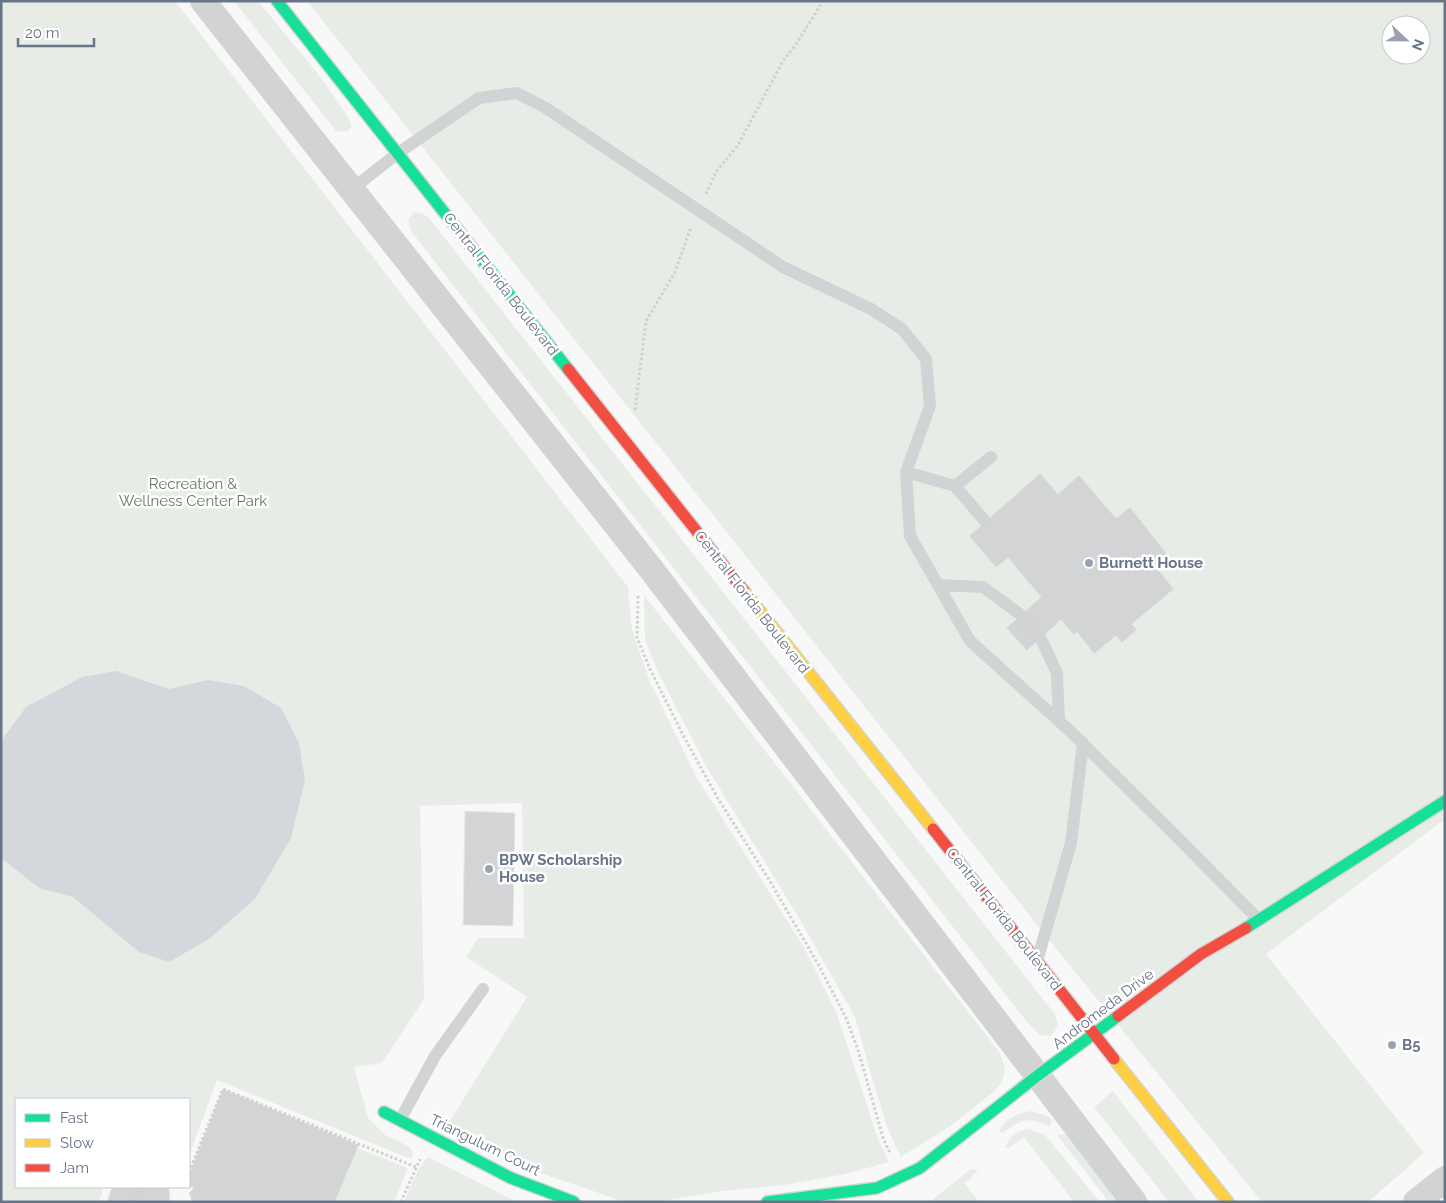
<svg xmlns="http://www.w3.org/2000/svg" width="1446" height="1203" viewBox="0 0 1446 1203" font-family="Raleway,sans-serif">
  <rect width="100%" height="100%" fill="#f8f8f8"/>
  <path fill="#e8ece6" fill-rule="evenodd" d="M1,1H175L628,587L632,630L650,682L697,778L804,947L837,1014L878,1139L889,1162L850,1173L785,1185L724,1191L654,1202H625L532,1170L448,1124L527,997L466,957L478,938H524L522,803L420,806L424,999L382,1063L354,1067L368,1118L385,1135L410,1147L413,1154L411,1159L217,1080L189,1156V1099H16V1187H104L99,1202H1Z
    M234,1H258L322,79L348,117L352,126L347,132L336,131Z
    M307,1H1445V819L1266,954L1424,1153L1368,1202H1262L1045,935ZM1391,25H1421V55H1391Z
    M413,212L422,213L429,218L1054,1013L1058,1023L1055,1031L1050,1036L1040,1035L1027,1022L411,231L408,220Z
    M644,595L1000,1053L1005,1068L1002,1082L991,1094L949,1127L901,1157L889,1132L872,1078L855,1017L799,918L706,766L657,670L645,640Z
    M1113,1091L1199,1202H1169L1094,1107Z
    M1031,1111L1048,1116L1052,1119L1050,1127C1030,1116 1021,1119 1003,1133L999,1132C1004,1119 1018,1113 1031,1111Z
    M1029,1129L1045,1135L1100,1202H1074L1024,1137L1009,1148H1005C1009,1137 1017,1130 1029,1129Z
    M1066,1134L1119,1202H1109L1057,1135Z
    M357,1148L408,1168L394,1202H335Z
    M427,1158H430L517,1202H404L419,1168Z
    M971,1169L978,1170L965,1184L979,1202H932L933,1199Z"/>
  <path fill="#d4d8dd" d="M116,671L169,689L208,680L244,686L281,708L299,743L305,780L291,838L255,899L209,939L169,962L139,952L73,897L39,888L1,858V741L26,707L82,677Z"/>
  <path fill="#d3d4d5" stroke="#e8e8e8" d="M1040,473L1058,494L1079,475L1116,518L1130,507L1171,559L1158,569L1174,589L1132,624L1137,630L1122,643L1116,636L1094,654L1077,632L1074,635L1061,620L1027,651L1006,628L1041,597L1008,558L996,568L969,536Z
    M465,811L515,813L513,926L463,925Z
    M223,1089L359,1145L335,1202H192L189,1193L194,1188L189,1187V1174Z
    M112,1187H169L170,1202H107Z"/>
  <g fill="none" stroke-linecap="round" stroke-linejoin="round">
    <g stroke="#d3d5d7" stroke-width="14">
      <path id="fast" d="M277,1L568,369
        M1246,928L1445,801
        M384,1112L511,1178L574,1202
        M767,1202L877,1188L920,1168L1037,1076L1118,1016"/>
    </g>
    <g stroke="#d3d5d7" stroke-width="14">
      <path id="slow" d="M744,591L933,829
        M1114,1059L1228,1202"/>
    </g>
    <g stroke="#d3d5d7" stroke-width="14">
      <path id="jam" d="M568,369L744,591
        M933,829L1114,1059
        M1118,1016L1201,954L1246,928"/>
    </g>
    <path stroke="#d0d0d1" stroke-width="3" stroke-dasharray="2.5 2.5" stroke-linecap="butt" d="M706,194L716,172L738,145L783,61L797,43L823,1
      M635,410L646,321L675,272L691,227
      M638,596L637,638L650,669L683,735L717,797L768,878L818,964L847,1020L859,1053L883,1138L890,1153
      M189,1172L223,1089L416,1167
      M132,1202L140,1187
      M401,1202L420,1159"/>
    <path stroke="#d2d3d4" stroke-width="12" d="M352,189L398,153L479,98L517,93L546,108L783,267L871,309L902,329L926,359L930,406L906,472L910,536L970,641L1069,730L1177,837L1259,920
      M906,472L955,486L985,521
      M955,486L991,457
      M938,585L983,587L1021,615L1041,639L1057,673L1059,721
      M1037,961L1071,843L1083,743
      M400,1120L435,1056L483,989"/>
    <path stroke="#d2d3d4" stroke-width="26" d="M203,1L651,569L1134,1202
      M1416,1202L1445,1179"/>
    <use href="#fast" stroke="#16e098" stroke-width="11"/>
    <use href="#slow" stroke="#ffcf43" stroke-width="11"/>
    <use href="#jam" stroke="#f24e42" stroke-width="11"/>
  </g>
  <g fill="#9aa2b0" stroke="#fff" stroke-width="2">
    <circle cx="1089" cy="563" r="5"/>
    <circle cx="489" cy="869" r="5"/>
    <circle cx="1392" cy="1045" r="5"/>
  </g>
  <g text-anchor="middle" dominant-baseline="central" stroke-width="5" stroke-linejoin="round" paint-order="stroke">
    <g font-size="15" fill="#677489" stroke="#fff">
      <text transform="translate(501 284) rotate(52)">Central Florida Boulevard</text>
      <text transform="translate(752 602) rotate(52)">Central Florida Boulevard</text>
      <text transform="translate(1004 919) rotate(52)">Central Florida Boulevard</text>
      <text transform="translate(1103 1009) rotate(-37)">Andromeda Drive</text>
      <text transform="translate(485 1145) rotate(26)">Triangulum Court</text>
    </g>
    <g font-size="15" fill="#637a62" stroke="#fff">
      <text x="193" y="484">Recreation &amp;<tspan x="193" dy="17">Wellness Center Park</tspan></text>
    </g>
    <g font-size="15" font-weight="bold" fill="#677489" stroke="#fff" text-anchor="start">
      <text x="1099" y="563">Burnett House</text>
      <text x="499" y="860">BPW Scholarship<tspan x="499" dy="17">House</tspan></text>
      <text x="1402" y="1045">B5</text>
    </g>
  </g>
  <rect width="1446" height="1203" fill="none" stroke="#677489" stroke-width="5"/>
  <rect x="15" y="1098" width="175" height="90" fill="#ffffff" stroke="#c2c7d0"/>
  <rect x="25" y="1114" width="25" height="8" fill="#16e098" stroke="#c2c7d0"/>
  <text x="60" y="1123" font-size="15" fill="#677489">Fast</text>
  <rect x="25" y="1139" width="25" height="8" fill="#ffcf43" stroke="#c2c7d0"/>
  <text x="60" y="1148" font-size="15" fill="#677489">Slow</text>
  <rect x="25" y="1164" width="25" height="8" fill="#f24e42" stroke="#c2c7d0"/>
  <text x="60" y="1173" font-size="15" fill="#677489">Jam</text>
  <g transform="translate(1406 40) rotate(112)"><circle r="24" fill="#ffffff" stroke="#c2c7d0"/>
  <path d="M0-4L9 19L0 12L-9 19Z" fill="#9aa2b0"/>
  <text y="-8" font-size="14" font-weight="bold" text-anchor="middle" fill="#677489">N</text>
  </g>
  <path d="M18 38v8h76v-8" fill="none" stroke="#677489" stroke-width="2.5"/>
  <text x="25" y="38" font-size="15" fill="#677489" stroke="#ffffff" stroke-width="4" paint-order="stroke">20 m</text>
</svg>
